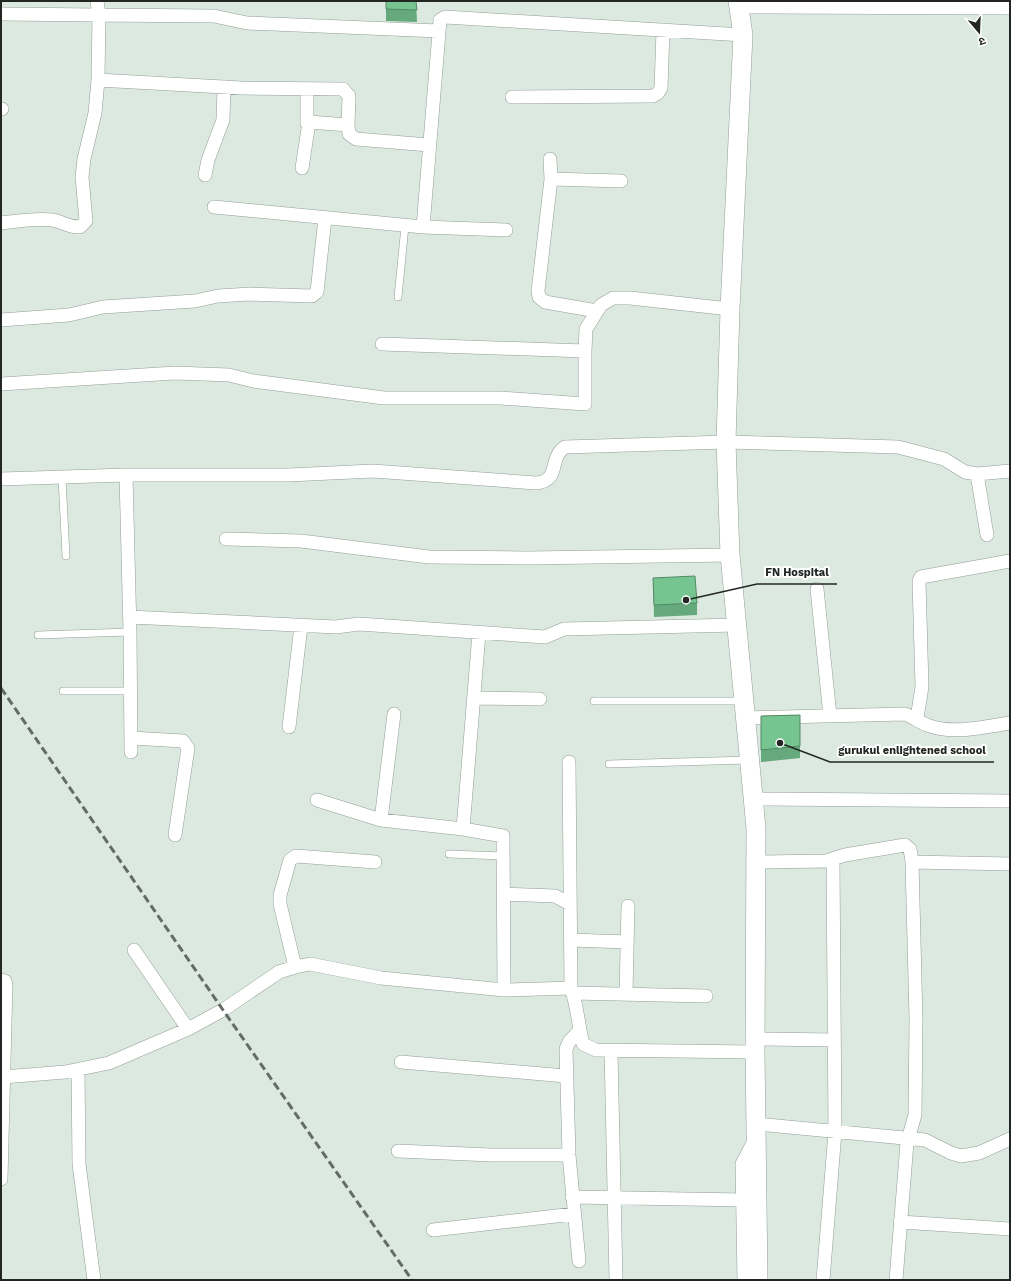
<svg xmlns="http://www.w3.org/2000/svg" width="1011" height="1281" viewBox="0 0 1011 1281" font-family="'Work Sans','Noto Sans Devanagari',sans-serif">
  <rect width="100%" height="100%" fill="#dce9e0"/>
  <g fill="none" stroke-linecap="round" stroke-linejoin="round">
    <g stroke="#929e95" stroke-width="8">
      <path id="lane" d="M398,297L405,226
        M62,478L66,556
        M38,635L130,632
        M63,691H131
        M594,701H744
        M609,764L749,760
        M449,854L503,856"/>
    </g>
    <g stroke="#929e95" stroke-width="14">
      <path id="street" d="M739,7L1010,8
        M1,14L99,15L97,1
        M98,80L241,88L343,89L349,96L348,125L349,134L356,139L429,145
        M307,89V124
        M512,97L653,96L658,93L661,88L663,30
        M1,109H2
        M550,159L551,179L538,291L539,297L545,302L597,311
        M302,168L309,122L348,125
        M205,175L208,160L223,120L224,87
        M551,179L621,181
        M214,207L423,227L440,20L445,17L743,35
        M1,223C18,221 35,218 53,220C64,222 66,227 80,227L86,221L82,177L84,159L95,113L98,80L99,15L214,16L247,23L439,31
        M423,227L506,230
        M1,320L69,315L103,307L195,301L218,296L250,294L312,296L317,292L325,218
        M382,344L585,351L586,329L601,305L613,298H630L730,309
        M1,384L175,373L229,375L253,381L384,398H501L585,404V351
        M977,474L987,535
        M126,475L130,632L131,752
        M1,479L126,475H289L373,471L536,483C561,481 548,458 565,447L726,442L898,447L944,459L965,472L977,474L1010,471
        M226,539L301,541L429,557L528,558L730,555
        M817,589L830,716
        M130,617L336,627L359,624L545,637L564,629L737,625
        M474,698L540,699
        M746,718L905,714C913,717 919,722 927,725C952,735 984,727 1010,723
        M917,718L922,687L919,581L921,577L1010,561
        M289,727L301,626
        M131,738L183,741L188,748L175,835
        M569,762L571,988
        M754,799L1010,801
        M317,800L381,820L463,829L479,633
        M381,820L394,714
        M463,829L503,836L504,990
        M756,862L826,861L845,855L905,845L910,849L912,862L916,1019L915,1115L907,1143L896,1280
        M912,862L1010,864
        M504,894L555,896L570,904
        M571,940L627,942
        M134,950L188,1029
        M295,967L280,904V895L290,860L296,856L375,862
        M1,980L5,981L6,984L1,1179
        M572,993L706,996
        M626,994L628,906
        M755,1039L834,1040
        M611,1051L616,1280
        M401,1062L566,1076
        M78,1070L79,1164L94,1280
        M3,1077L65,1072L109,1063L188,1029L223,1010L279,972L295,967L310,964L381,978L484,988L504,990L571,988C578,1008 578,1025 583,1044L596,1050L755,1052
        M756,1124L925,1140L951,1153L961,1156L979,1153L1010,1139
        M398,1151L491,1155H569
        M572,1197L743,1200
        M900,1222L1010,1229
        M433,1230L574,1214
        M579,1261L569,1155L566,1049L569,1042L580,1030
        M744,1280L742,1164L755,1139
        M823,1280L835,1132L833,859"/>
    </g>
    <g stroke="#929e95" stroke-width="20">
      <path id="secondary" d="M738,1L743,35L730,309L726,442L730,555L756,828L755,1052L758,1280"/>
    </g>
    <use href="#lane" stroke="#fff" stroke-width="7"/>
    <use href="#street" stroke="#fff" stroke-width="13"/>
    <use href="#secondary" stroke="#fff" stroke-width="19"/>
    <path stroke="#646c66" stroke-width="3" stroke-dasharray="8 4" stroke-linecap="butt" d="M1,688L223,1010L412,1280"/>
  </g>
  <path fill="#65a97c" d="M386,1H416L417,22L386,21Z
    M653,578L697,603V615L654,617Z
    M800,715V758L761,762V716Z"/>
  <path fill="#76c490" stroke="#538965" d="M386,1H416L417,10L386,9Z
    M695,576L697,603L654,605L653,578Z
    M800,715V746L761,750V716Z"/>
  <path fill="none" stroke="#222723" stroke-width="1.5" d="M686 600L757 584H837M780 743L830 762H994"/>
  <g fill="#222723" stroke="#fff" stroke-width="1.5">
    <circle cx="686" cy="600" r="4"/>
    <circle cx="780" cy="743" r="4"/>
  </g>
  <g font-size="11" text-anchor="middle" font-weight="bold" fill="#222723" stroke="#fff" stroke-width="4" stroke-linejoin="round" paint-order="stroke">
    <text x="797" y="576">FN Hospital</text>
    <text x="912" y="754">gurukul enlightened school</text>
  </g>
  <rect width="1011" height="1281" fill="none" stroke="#222723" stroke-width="4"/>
  <g transform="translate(979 32) rotate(161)" stroke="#ffffff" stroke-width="3" paint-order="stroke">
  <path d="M0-3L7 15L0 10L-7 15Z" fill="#222723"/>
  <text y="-6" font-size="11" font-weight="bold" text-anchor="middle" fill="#222723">उ</text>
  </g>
</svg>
